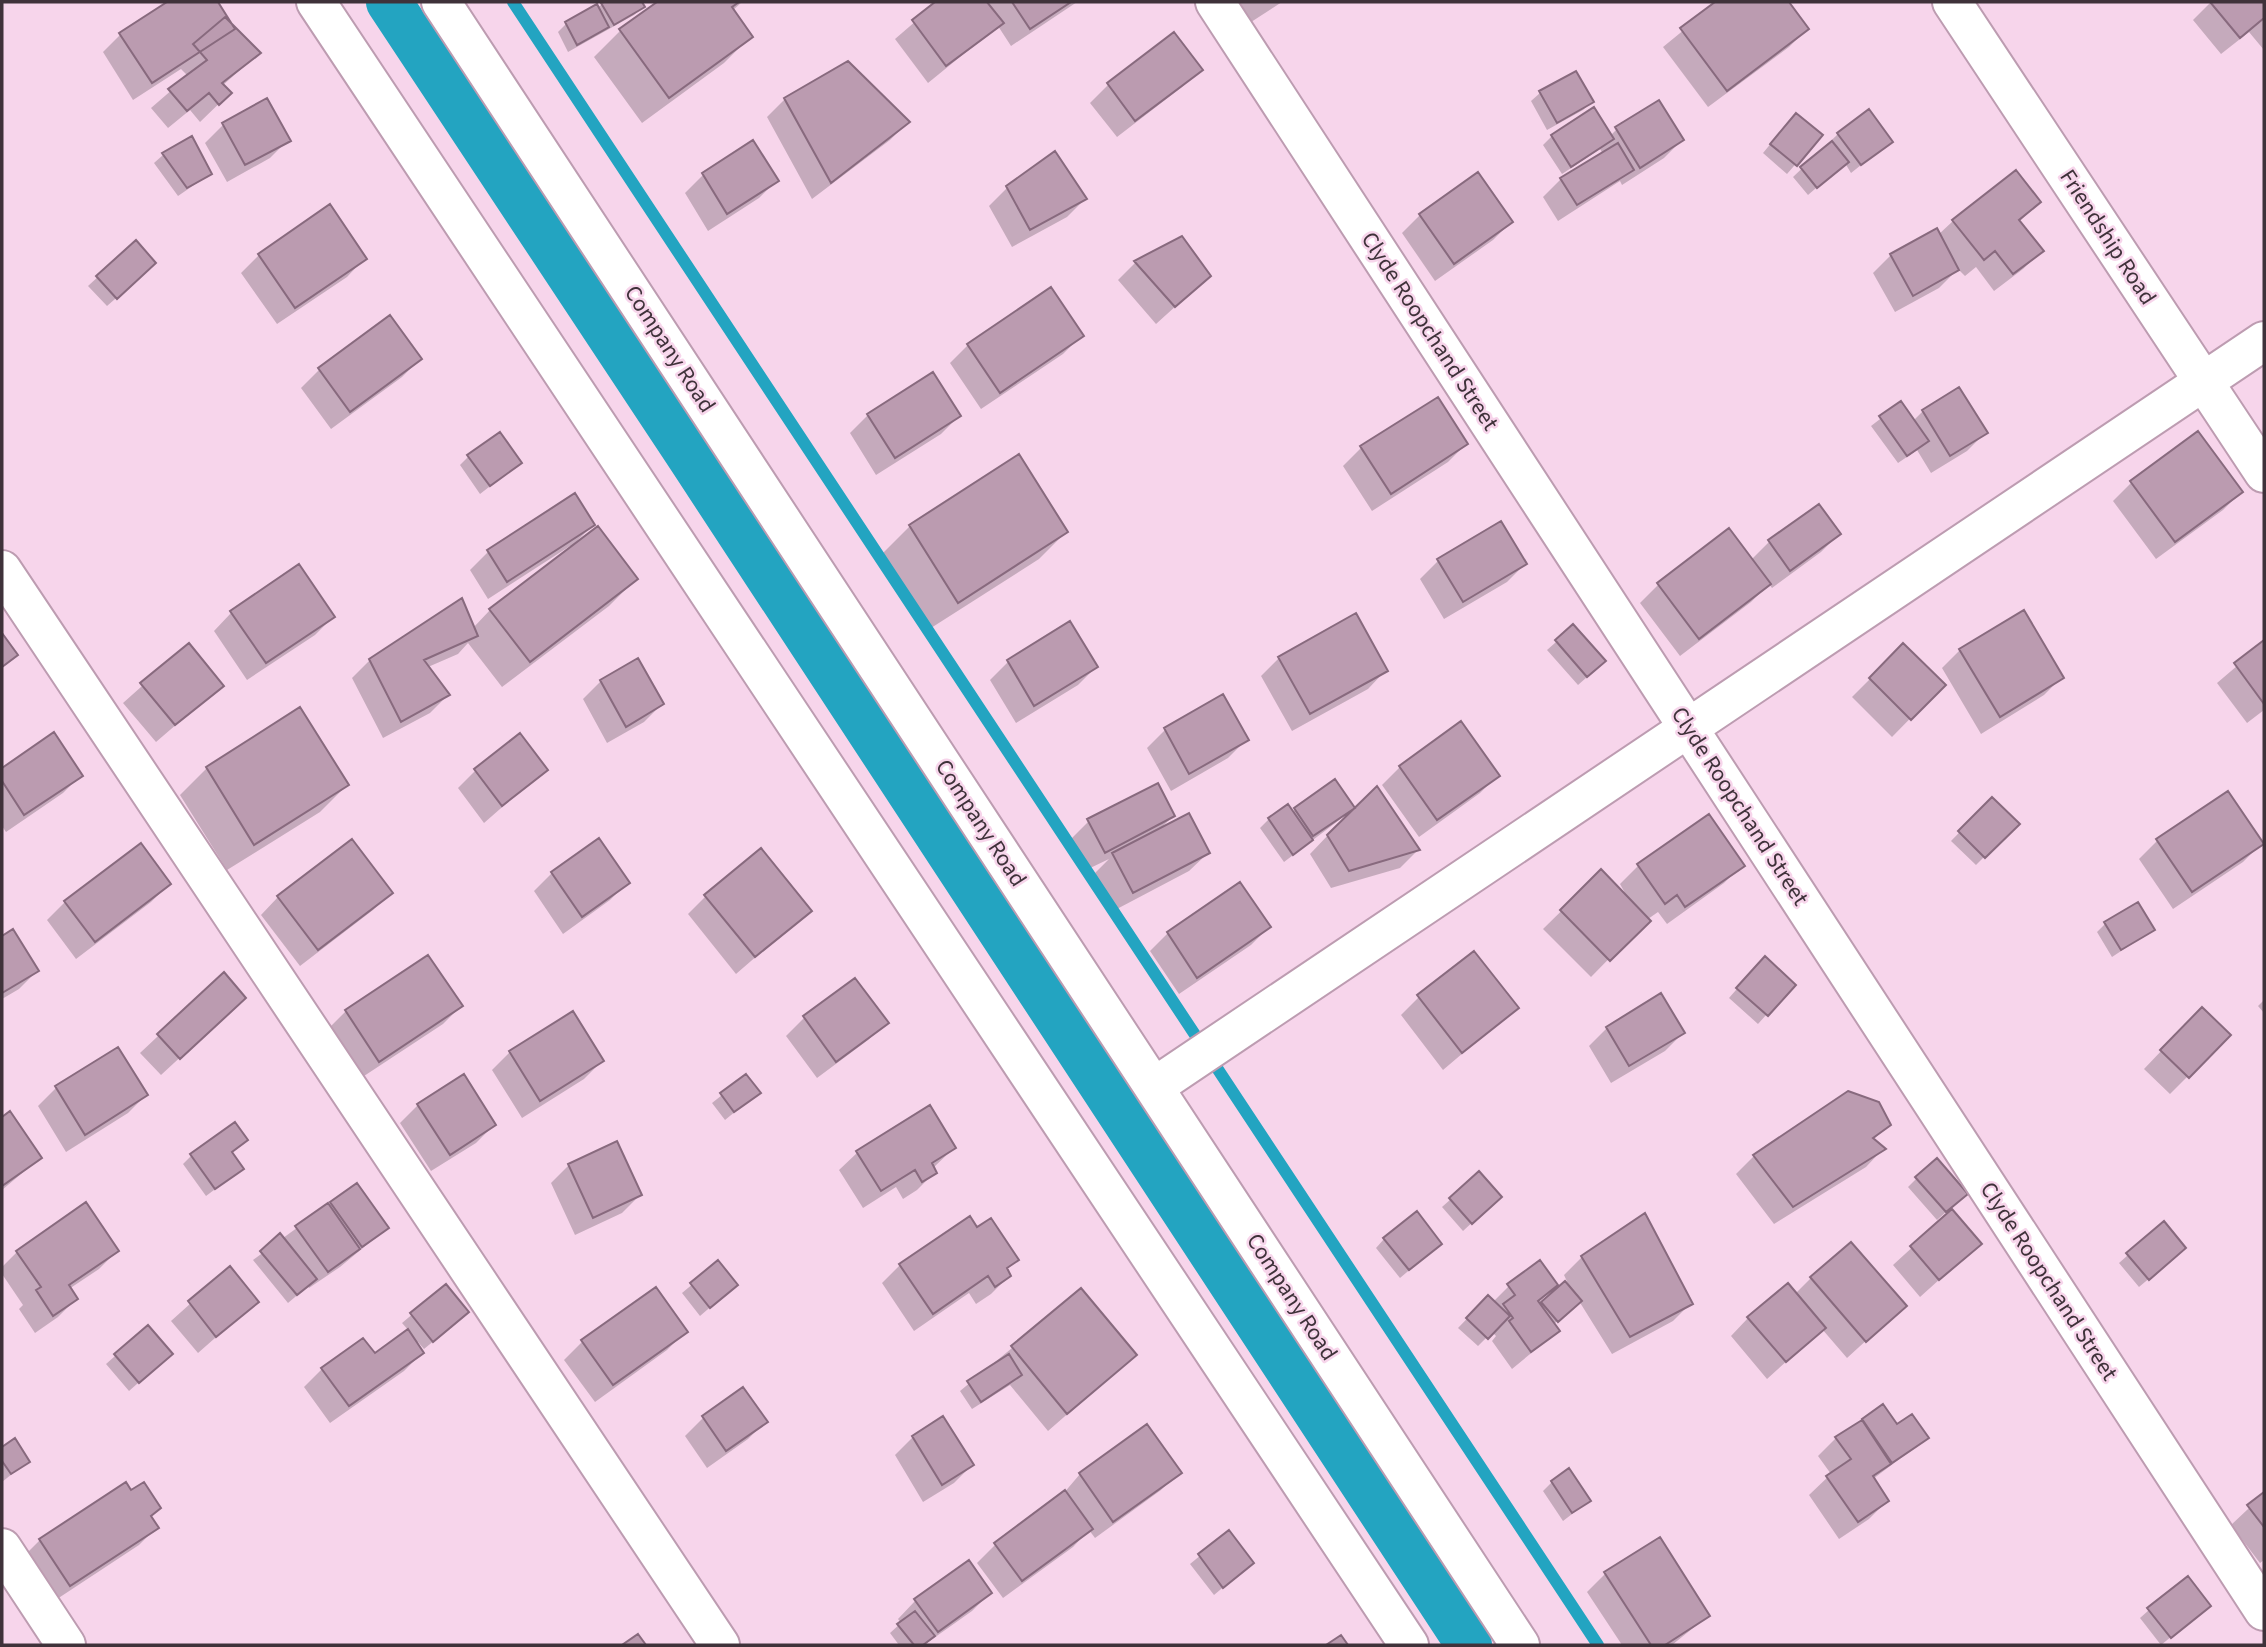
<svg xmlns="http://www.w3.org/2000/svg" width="2266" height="1647" viewBox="0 0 2266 1647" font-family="'Source Sans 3',sans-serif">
  <rect width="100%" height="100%" fill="#f7d5eb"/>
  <path fill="#0003" d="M171,2H216L231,26L259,53L222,86L230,93L200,122L190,110L168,128L151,108L188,76L181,69L133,100L103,52L121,34Z
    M607,2H640L643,7L634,15L568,52L558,32L566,24Z
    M660,2H742L732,11L750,37L724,63L642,123L594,57L620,31Z
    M938,2H1077L1011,46L998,26L928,83L895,39Z
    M1234,2H1282L1248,24Z
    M1718,2H1786L1807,29L1789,47L1708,107L1663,47Z
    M2211,2H2264V50L2249,32L2221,54L2193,20Z
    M1174,35L1200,69L1182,87L1117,137L1090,103L1108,85Z
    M848,63L908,122L890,140L812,199L767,117L785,99Z
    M1540,93L1592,102L1583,110L1547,130L1531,101Z
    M1868,112L1890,142L1851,173L1845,163L1808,195L1793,177L1838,134Z
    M1787,124L1820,136L1787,174L1763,153Z
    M223,125L288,140L270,158L227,182L205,143Z
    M1617,129L1682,140L1664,158L1622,185L1620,181L1558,221L1543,197L1561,179L1603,154L1600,149L1562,174L1543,145L1552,136H1610Z
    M192,139L210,174L178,196L154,163L163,155Z
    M753,143L777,180L759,198L708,231L685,193L703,175Z
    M1007,188L1085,199L1067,217L1012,247L989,206Z
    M2039,202L2019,222L2041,251L2023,269L1994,291L1976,267L1965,276L1958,269L1939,288L1895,312L1873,273L1891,255L1938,235L1953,221Z
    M1420,215L1511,222L1493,240L1435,281L1402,233Z
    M136,242L146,272L107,306L88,286Z
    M259,255L364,259L347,277L277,324L241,273Z
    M1136,262L1209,276L1156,324L1118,280Z
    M389,318L420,359L402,377L331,429L301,388L319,370Z
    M1081,336L1063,354L981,409L950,363L968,345Z
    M1437,399L1466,444L1448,462L1372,511L1343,466L1361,448Z
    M1901,403L1913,421L1923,411L1985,433L1967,451L1931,473L1917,450L1898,463L1871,426Z
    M868,415L959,416L941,434L876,475L850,433Z
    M2198,434L2241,492L2223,510L2156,559L2113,501L2131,483Z
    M468,457L520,463L480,494L460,465Z
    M574,495L593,525L575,543L636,579L609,606L502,687L468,643L458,654L428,667L448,695L430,713L383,738L352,678L370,660L473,628L490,610L572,548L570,546L488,599L470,570L488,552Z
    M910,526L1066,532L1039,559L931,628L883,553Z
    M1729,531L1751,560L1769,542L1839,534L1821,552L1772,588L1769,584L1751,602L1680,656L1640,603L1658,585Z
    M1438,561L1525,564L1507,582L1444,619L1420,579Z
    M231,613L333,617L315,635L247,680L214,631Z
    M1069,624L1096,667L1078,685L1016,723L990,680L1008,662Z
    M1573,627L1595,670L1578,685L1547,650Z
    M2264,643V710L2247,723L2217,683Z
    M188,645L221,686L156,742L123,703Z
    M1903,646L1943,685L1892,737L1852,697Z
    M1960,650L2062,677L2044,695L1981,734L1942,668Z
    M1279,658L1386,670L1368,689L1292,731L1261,676Z
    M638,661L662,704L644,722L607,743L583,699L601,681Z
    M1222,696L1246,740L1228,758L1171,791L1147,748L1165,730Z
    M299,709L347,785L320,812L227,870L180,795L207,768Z
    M53,735L81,775L63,793L6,832L2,826V770Z
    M1400,767L1498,775L1480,793L1419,837L1382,785Z
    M546,769L484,823L458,788L476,770Z
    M1335,782L1354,810L1418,850L1400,868L1331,888L1310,854L1351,811L1284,862L1260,828L1269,819L1292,812Z
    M1992,799L2017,824L1976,865L1951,841Z
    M1173,816L1159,830L1208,853L1189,871L1115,910L1095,873L1109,859L1086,870L1071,839L1089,821Z
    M1709,816L1742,865L1724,883L1667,924L1658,912L1648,919L1591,977L1543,929L1601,872L1630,902L1620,884L1638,866Z
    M2157,841L2261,844L2243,862L2173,909L2139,859Z
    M140,845L169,884L151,902L76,959L47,920L65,902Z
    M552,873L628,882L610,900L563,934L534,891Z
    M390,892L373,910L300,966L261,915L278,897Z
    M706,896L809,911L736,974L688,914Z
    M2106,923L2153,930L2112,957L2097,932Z
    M1269,927L1251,945L1179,994L1150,951L1168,933Z
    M13,932L37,971L19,989L2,999V938Z
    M1756,967L1793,985L1758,1024L1729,998Z
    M223,975L226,1015L161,1075L140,1053Z
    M855,980L886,1022L868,1040L817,1078L786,1036L804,1018Z
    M1419,997L1516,1008L1443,1070L1401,1015Z
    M2264,1000V1013L2258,1006Z
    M461,1006L443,1024L361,1078L328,1029L346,1011Z
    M2184,1027L2229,1035L2170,1094L2144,1069Z
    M1607,1028L1683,1033L1665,1051L1611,1083L1589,1046Z
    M118,1050L146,1095L128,1113L66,1152L38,1106L56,1088Z
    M510,1052L602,1061L584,1079L522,1118L492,1070Z
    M746,1076L758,1093L725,1120L712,1103Z
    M418,1105L494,1125L476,1143L431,1171L400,1123Z
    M10,1114L40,1158L2,1190V1119Z
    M1889,1124L1873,1140L1883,1149L1866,1167L1774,1224L1736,1174L1754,1156Z
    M246,1140L231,1153L242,1169L206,1196L183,1164L192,1155Z
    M954,1148L933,1168L935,1172L917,1190L903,1199L896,1187L863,1208L839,1170L858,1152Z
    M569,1165L640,1195L622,1213L575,1235L551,1183Z
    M1917,1178L1957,1202L1937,1220L1908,1187Z
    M1451,1199L1491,1205L1463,1231L1442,1207Z
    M331,1203L387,1228L340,1267L309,1288L308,1286L288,1303L253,1260Z
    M1952,1211L1980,1243L1920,1297L1893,1265Z
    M2163,1224L2176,1256L2139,1287L2119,1263Z
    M1384,1239L1440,1244L1400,1278L1376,1248Z
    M117,1251L99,1269L69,1289L76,1299L58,1317L35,1333L19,1309L23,1305L2,1274V1267L17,1252Z
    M1582,1257L1691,1303L1673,1321L1612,1354L1579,1301L1553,1325L1558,1331L1512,1369L1492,1341L1496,1336L1492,1332L1478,1346L1458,1328L1488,1297L1493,1302L1509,1286L1556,1285L1538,1303L1540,1305L1565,1284L1571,1290L1564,1275Z
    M1016,1260L1006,1270L1009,1276L991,1294L976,1304L969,1293L914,1331L882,1283L900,1265Z
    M718,1263L736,1285L700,1316L682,1293Z
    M230,1268L257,1301L198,1353L171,1321Z
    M1811,1278L1904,1306L1847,1358L1822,1329L1767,1379L1731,1336L1748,1318L1795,1294Z
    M446,1286L458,1321L424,1349L418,1342L416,1344L422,1353L404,1371L330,1423L304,1387L322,1369L363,1340L374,1356L409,1331L402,1323Z
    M148,1327L162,1362L129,1391L106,1364Z
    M685,1332L667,1350L595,1402L564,1360L582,1342Z
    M1012,1348L1135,1355L1048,1431L1010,1385L972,1409L960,1391Z
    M743,1389L766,1421L748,1439L707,1468L685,1436L703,1418Z
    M1883,1407L1896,1427L1927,1438L1873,1479L1887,1501L1869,1519L1839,1539L1809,1495L1831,1474L1818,1456L1836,1438Z
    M943,1418L972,1465L954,1483L923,1502L895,1455L913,1437Z
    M14,1441L27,1462L2,1482V1449Z
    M1179,1472L1161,1490L1095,1538L1089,1530L1073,1547L1003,1598L977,1563L995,1545L1063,1494L1080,1474Z
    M1552,1482L1589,1501L1563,1521L1543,1491Z
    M125,1484L157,1527L139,1545L51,1603L22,1558L40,1540Z
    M2264,1494V1560L2260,1563L2231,1525Z
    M1229,1532L1252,1563L1214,1595L1190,1564Z
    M1605,1574L1708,1616L1672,1645H1622L1587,1592Z
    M990,1593L972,1611L924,1645H899L890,1633L901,1623L898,1619L915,1601Z
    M2209,1606L2161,1645L2140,1618L2149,1610Z"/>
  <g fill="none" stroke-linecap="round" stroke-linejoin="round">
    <path stroke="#23a4c1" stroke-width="12" d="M513,2L1598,1645"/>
    <path stroke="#23a4c1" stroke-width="46" d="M389,2C753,547 1106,1099 1469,1645"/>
  </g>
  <path fill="#bb9bb0" stroke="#886a7e" stroke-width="2" d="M167,2H218L235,29L152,83L119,33Z
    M604,2H642L645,7L614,25L601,3Z
    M657,2H739L732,7L753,37L669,98L619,29Z
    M935,2H987L1004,23L946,66L912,20Z
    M1012,2H1071L1030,29Z
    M1715,2H1789L1809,29L1727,91L1680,28Z
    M2210,2H2264V18L2240,38Z
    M597,4L609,27L577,45L565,22Z
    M225,17L261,53L222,83L232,93L219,105L209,93L187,111L168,89L207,60L193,44Z
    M1174,32L1203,70L1135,121L1107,83Z
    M848,61L910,122L831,183L784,98Z
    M1576,71L1594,102L1557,123L1539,91Z
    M267,98L291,141L245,165L222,123Z
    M1659,100L1684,140L1640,168L1615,127Z
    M1594,107L1614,139L1571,167L1551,135Z
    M1869,109L1893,142L1861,165L1837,133Z
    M1796,113L1823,135L1797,166L1770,144Z
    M192,136L212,174L187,188L162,153Z
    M753,140L779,181L727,214L702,173Z
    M1832,141L1849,162L1817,188L1800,167Z
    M1618,143L1634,170L1577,205L1560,178Z
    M1055,151L1087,199L1030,230L1006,186Z
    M2016,170L2041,202L2019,220L2044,251L2013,274L1995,251L1984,260L1952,220Z
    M1478,172L1513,222L1454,264L1419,214Z
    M330,204L367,259L295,308L258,254Z
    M1937,228L1959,270L1913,296L1890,254Z
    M1182,236L1211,276L1175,307L1134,261Z
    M136,240L156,263L117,299L96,276Z
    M1051,287L1084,336L1000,393L967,344Z
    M390,315L422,359L350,412L318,368Z
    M933,372L961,416L895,458L867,414Z
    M1959,387L1988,433L1950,456L1922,410Z
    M1438,397L1468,444L1391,494L1360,446Z
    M1901,401L1929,441L1907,456L1879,416Z
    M2198,431L2243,492L2175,542L2130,481Z
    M500,432L522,463L490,486L467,455Z
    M1019,454L1068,532L958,603L909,525Z
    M575,493L595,525L507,582L487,550Z
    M1819,504L1841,534L1790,571L1768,540Z
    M1501,521L1527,564L1463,602L1437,559Z
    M598,526L638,579L530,662L489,609Z
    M1729,528L1771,584L1699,639L1657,583Z
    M299,564L335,617L266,663L230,611Z
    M462,598L478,636L424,660L450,695L401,722L369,659Z
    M2024,610L2064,678L2000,717L1959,649Z
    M1356,613L1388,671L1310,714L1278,657Z
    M1070,621L1098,667L1034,706L1007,660Z
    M1573,624L1606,661L1587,677L1555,640Z
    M2,633L18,655L2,667Z
    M2264,640V704L2234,663Z
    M189,643L224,686L175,725L140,683Z
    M1903,643L1946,685L1911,720L1869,678Z
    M638,658L664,704L626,727L600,680Z
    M1223,694L1249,740L1189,774L1164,728Z
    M300,707L349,785L254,845L206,767Z
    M1461,721L1500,776L1437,820L1399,766Z
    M54,732L83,776L24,815L2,781V768Z
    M520,733L548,770L502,806L474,769Z
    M1335,779L1355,808L1313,836L1294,808Z
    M1158,783L1175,816L1105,853L1087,819Z
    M1377,786L1420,850L1349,871L1327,835Z
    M2228,791L2264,844L2192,892L2156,839Z
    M1992,797L2020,824L1985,858L1958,831Z
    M1288,804L1313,840L1293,855L1268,818Z
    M1189,813L1210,853L1133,893L1112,853Z
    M1709,814L1745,866L1685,907L1677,895L1665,904L1637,864Z
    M599,838L630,883L582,917L551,872Z
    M352,839L393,893L318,950L277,896Z
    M141,843L171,884L95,942L64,901Z
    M761,848L812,911L755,957L704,895Z
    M1601,869L1651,921L1610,961L1560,910Z
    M1240,882L1271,927L1197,978L1167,932Z
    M2138,902L2155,930L2121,950L2104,922Z
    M13,929L39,971L2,993V936Z
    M1474,951L1519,1008L1462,1053L1417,995Z
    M428,955L463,1006L379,1062L345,1010Z
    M1765,956L1796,985L1768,1016L1736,988Z
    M224,972L246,998L180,1059L157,1034Z
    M855,978L889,1023L836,1062L803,1016Z
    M1661,993L1685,1033L1629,1066L1606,1027Z
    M2202,1007L2231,1035L2189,1078L2160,1050Z
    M573,1011L604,1061L540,1101L509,1051Z
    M118,1047L148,1095L85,1135L55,1086Z
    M464,1074L496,1125L450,1155L417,1104Z
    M746,1074L761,1093L734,1112L720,1093Z
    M1848,1091L1879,1102L1891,1125L1873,1138L1886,1149L1793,1207L1753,1155Z
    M930,1105L956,1148L932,1163L937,1173L922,1182L915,1170L881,1191L856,1151Z
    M10,1111L42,1158L2,1186V1117Z
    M235,1122L248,1140L232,1152L244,1169L215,1189L190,1154Z
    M617,1141L642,1195L593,1218L568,1164Z
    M1937,1158L1968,1194L1946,1212L1915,1177Z
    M1479,1171L1502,1197L1472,1224L1449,1198Z
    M357,1183L389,1228L362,1247L330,1202Z
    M86,1202L119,1251L69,1285L78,1299L53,1316L36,1290L41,1287L16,1251Z
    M328,1203L360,1249L328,1272L295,1226Z
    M1952,1209L1982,1244L1939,1280L1910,1246Z
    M1417,1211L1442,1244L1409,1270L1383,1238Z
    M1645,1213L1693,1304L1630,1337L1581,1256Z
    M970,1216L977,1227L991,1218L1019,1260L1007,1268L1011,1276L995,1287L988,1276L933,1314L899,1264Z
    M2164,1221L2186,1248L2149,1280L2126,1253Z
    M280,1233L317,1279L297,1295L260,1251Z
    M1851,1242L1907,1306L1866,1342L1810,1277Z
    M718,1260L738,1285L710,1308L690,1283Z
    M1540,1260L1558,1285L1538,1301L1560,1331L1531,1352L1509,1321L1513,1318L1503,1304L1515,1295L1507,1284Z
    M230,1266L259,1302L216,1337L188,1301Z
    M1565,1281L1582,1301L1558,1322L1541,1302Z
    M1788,1283L1826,1328L1786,1362L1747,1317Z
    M446,1284L469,1312L433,1342L410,1313Z
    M656,1287L688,1332L613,1385L581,1340Z
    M1081,1288L1137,1355L1067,1414L1011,1346Z
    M1488,1295L1510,1316L1488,1339L1466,1318Z
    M148,1325L173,1354L139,1383L114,1354Z
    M408,1329L424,1353L349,1406L321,1368L363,1338L375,1353Z
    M1009,1354L1022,1375L981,1402L967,1381Z
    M743,1387L768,1422L726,1451L702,1416Z
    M1883,1404L1897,1424L1912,1414L1929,1438L1892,1463L1862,1419Z
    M943,1416L974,1465L942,1485L912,1436Z
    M1862,1420L1891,1464L1873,1476L1889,1501L1858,1522L1826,1476L1851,1459L1835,1437Z
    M1147,1424L1182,1473L1113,1522L1079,1473Z
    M15,1438L30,1462L11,1474L2,1461V1447Z
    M1569,1468L1591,1501L1572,1513L1551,1481Z
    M126,1482L131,1490L144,1482L161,1508L151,1516L159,1528L70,1586L39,1539Z
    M1065,1490L1093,1529L1022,1581L994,1543Z
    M2264,1492V1527L2247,1505Z
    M1229,1530L1254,1563L1223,1588L1198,1554Z
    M1660,1537L1710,1616L1665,1645H1651L1604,1572Z
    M969,1560L992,1593L938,1632L914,1599Z
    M2188,1576L2211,1606L2171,1638L2147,1608Z
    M915,1611L935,1636L923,1645H914L897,1624Z
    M638,1634L646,1645H622Z
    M1341,1635L1348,1645H1326Z"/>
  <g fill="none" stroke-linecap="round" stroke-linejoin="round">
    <g stroke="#bd9cb1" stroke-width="42">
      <path id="minor" d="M316,2L1409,1645
        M441,2L1520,1645
        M1215,2L2264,1611
        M1952,2L2264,473
        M2,570L720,1645
        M1154,1087L2264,341
        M2,1548L66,1645"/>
    </g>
    <use href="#minor" stroke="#fff" stroke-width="38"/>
  </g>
  <g text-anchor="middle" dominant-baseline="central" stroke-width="5" stroke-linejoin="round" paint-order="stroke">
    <g font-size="23" fill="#3f323a" stroke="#f7d5eb">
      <text transform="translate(2108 237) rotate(57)">Friendship Road</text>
      <text transform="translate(1430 331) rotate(57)">Clyde Roopchand Street</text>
      <text transform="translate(670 349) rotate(57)">Company Road</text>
      <text transform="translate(1740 806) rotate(57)">Clyde Roopchand Street</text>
      <text transform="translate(981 823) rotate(57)">Company Road</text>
      <text transform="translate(2049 1281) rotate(57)">Clyde Roopchand Street</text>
      <text transform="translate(1292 1297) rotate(57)">Company Road</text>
    </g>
  </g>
  <rect width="2266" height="1647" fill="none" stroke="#3f323a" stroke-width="7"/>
</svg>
